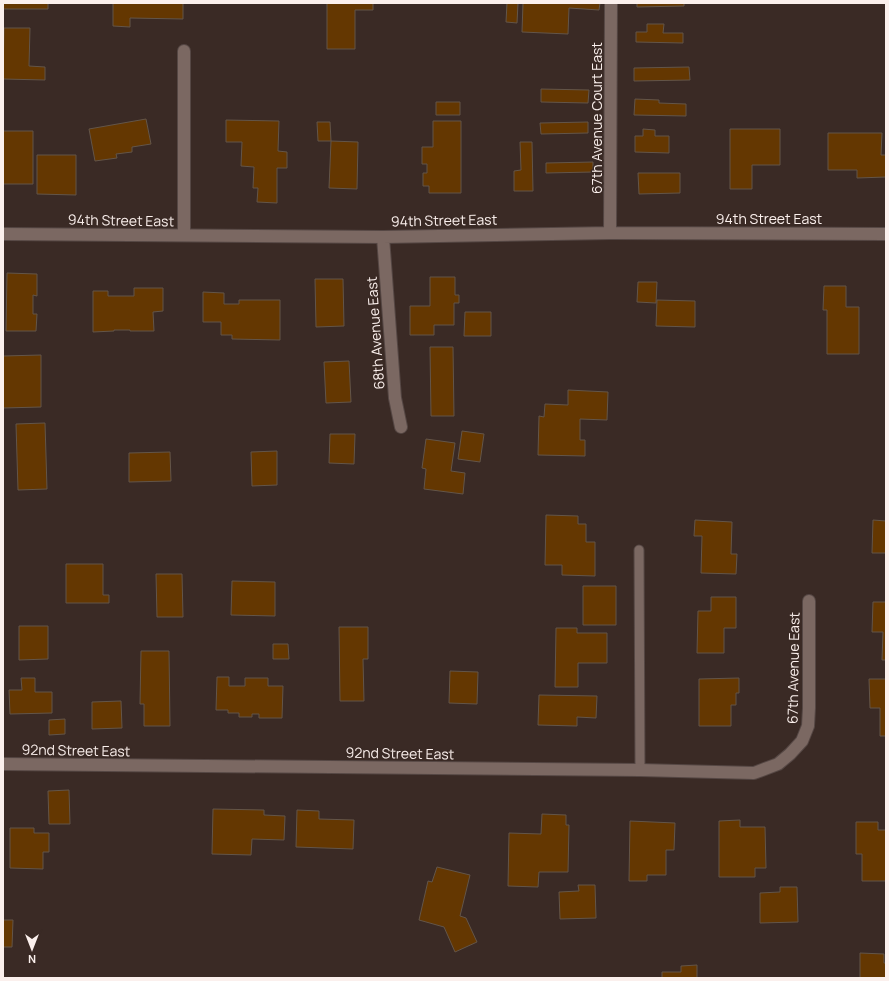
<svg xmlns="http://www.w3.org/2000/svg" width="889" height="981" viewBox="0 0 889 981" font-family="Manrope,sans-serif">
  <rect width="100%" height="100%" fill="#3a2a25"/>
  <path fill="#643701" stroke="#635549" d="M3,3H48V9H3Z
    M113,3H183V19L130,18V27L113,26Z
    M327,3H373V10H355V49H327Z
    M507,3H518L517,23L506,22Z
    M523,3H600L599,10L569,8L568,34L522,32Z
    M637,3H684V6L637,7Z
    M647,24H664L663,33H683V43L636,42V32H647Z
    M4,28H30L29,66L45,67V80L3,79Z
    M689,67L690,80L634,81V68Z
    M541,89L589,90L588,103L541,102Z
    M635,99L659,100V103L686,104V116L634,115Z
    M436,102H460V115H436Z
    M146,119L151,144L132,147V152L116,154L117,158L95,161L89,129Z
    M226,120L279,121L278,151L287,152V168H277V203L257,202L258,188H253L254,167L241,166L242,142H226Z
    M433,121H461V193H429V186H423V173H427V164H422V147H433Z
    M317,122H330L331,141H318Z
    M588,122V133L541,134L540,123Z
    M643,129L655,130V136H669V153L635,152V136H643Z
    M730,129H780V165H752V189H730Z
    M3,131H33V184H3Z
    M828,133H882L881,155H886V177L857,178V170H828Z
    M331,141L358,142L357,189L329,188Z
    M520,142H532L533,191H514V171L521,170Z
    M37,155H76V195L37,194Z
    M593,162V172L546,173V163Z
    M638,173H680V193L639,194Z
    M7,273L37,274V296L33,295V314H37L36,331H6Z
    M430,277H455V295H459V303H454V325H434V335H410V306H430Z
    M315,279H343L344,326L316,327Z
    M638,282H657L656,303L637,302Z
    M824,286H846V307H859V354H827V310H823Z
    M134,288H163V311L153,312L154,331H130V330H114V331L93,332V291H108V296H134Z
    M203,292L224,293V304H239V300H280V340L232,339V335H221V322H203Z
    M657,300L695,301V327L656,326Z
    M465,312H491V336H464Z
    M430,347H453L454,416H431Z
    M41,355V407L3,408V356Z
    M349,361L351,402L326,403L324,362Z
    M568,390L608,392L607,420L580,419V440H585V456L538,455L539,416L544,417L545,404L568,405Z
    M45,423L47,489L18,490L16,424Z
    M462,431L484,434L480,462L458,459Z
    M330,434H355L354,464L329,463Z
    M426,439L455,443L451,471L465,473L463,494L424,489L426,469L422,468Z
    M277,451V485L252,486L251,452Z
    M170,452L171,481L129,482V453Z
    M546,515L578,516V524H586V542H595V576L562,575V565H545Z
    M695,520L732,522L731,554H737L736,574L701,573L702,536H694Z
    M873,520L886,521V553H872Z
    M66,564H103V595H109V603H66Z
    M156,574H182L183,617H157Z
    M232,581L275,582V616L231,615Z
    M583,586H616V625H583Z
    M711,597H736V628H724V653H697L698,611H711Z
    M873,602H886V660H882L883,632H872Z
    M19,626H48V659L19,660Z
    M339,627H368V659H363L364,701H340Z
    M556,628H577V633H607V663H578V687H555Z
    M273,644H288L289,659H273Z
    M141,651H169L170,726H144V704H140Z
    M450,671L478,672L477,704L449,703Z
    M217,677H229V686H245V678H268V686H283L282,718H259V714H252V717H239V713H228V710H216Z
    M21,678H35V692H52V713L10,714L9,690H22Z
    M739,678V693H736V705H731V726H699V679Z
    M869,679H886V736H880V708H870Z
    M539,695L597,696L596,718L577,717V726L538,725Z
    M121,701L122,728L92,729V702Z
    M65,719V734L49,735V720Z
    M69,790L70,824H49L48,791Z
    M213,809L264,810V815L285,816L284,840L252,839L251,855L212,854Z
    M297,810L319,811V819L354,820L353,849L296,847Z
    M542,814L566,815V825H569L568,872H539L538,887L508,886L509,833L541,834Z
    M740,820V827H765L766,868H755V877H719V821Z
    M630,821L675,823L674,850H666V875H647V881H629Z
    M856,822H878V830H886V881H862V854H856Z
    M10,828H34V833H49V852H43V869L10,868Z
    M437,867L470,875L460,916L466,918L477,942L455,952L444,927L419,920L428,881L432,882Z
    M578,885H595L596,918L560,919L559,892L579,891Z
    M780,887H797L798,922L760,923V893L780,892Z
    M3,920H13L12,947H3Z
    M860,953L884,954V963H886V978H860Z
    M697,965V978H662V972H681V966Z"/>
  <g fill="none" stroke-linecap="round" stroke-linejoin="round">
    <g stroke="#554744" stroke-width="11">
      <path id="lane" d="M639,550L640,770"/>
    </g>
    <g stroke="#554744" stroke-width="14">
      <path id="street" d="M610,233L611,3
        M3,234L383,237L610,233L886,234
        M184,235V51
        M383,237L395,398L401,427
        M3,764L640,770L754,773L778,764L790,754L802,741L808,726L809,708V601"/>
    </g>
    <use href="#lane" stroke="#7b6862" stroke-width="9"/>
    <use href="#street" stroke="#7b6862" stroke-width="12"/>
  </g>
  <g text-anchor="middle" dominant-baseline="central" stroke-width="3" stroke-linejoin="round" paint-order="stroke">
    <g font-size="14" fill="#fbf0ed" stroke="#3a2a25">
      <text transform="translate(596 118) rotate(-90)">67th Avenue Court East</text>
      <text x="769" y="218">94th Street East</text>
      <text transform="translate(121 220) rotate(1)">94th Street East</text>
      <text transform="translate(444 220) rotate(-1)">94th Street East</text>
      <text transform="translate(375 333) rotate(-94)">68th Avenue East</text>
      <text transform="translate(793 668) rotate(-89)">67th Avenue East</text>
      <text transform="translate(76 750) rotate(1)">92nd Street East</text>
      <text transform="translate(400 753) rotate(1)">92nd Street East</text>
    </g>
  </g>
  <rect width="889" height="981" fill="none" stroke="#fbf0ed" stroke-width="8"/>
  <g transform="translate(32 949) rotate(180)" stroke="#3a2a25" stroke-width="3" paint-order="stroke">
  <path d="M0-3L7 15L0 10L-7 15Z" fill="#fbf0ed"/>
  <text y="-6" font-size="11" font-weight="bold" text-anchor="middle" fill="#fbf0ed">N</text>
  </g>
</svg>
